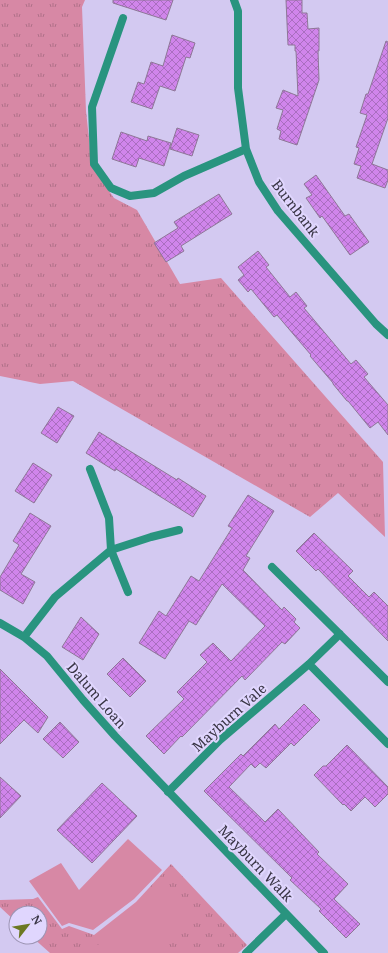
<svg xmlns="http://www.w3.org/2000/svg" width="388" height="953" viewBox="0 0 388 953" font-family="'Noto Serif',serif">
  <defs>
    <pattern id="grass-tufts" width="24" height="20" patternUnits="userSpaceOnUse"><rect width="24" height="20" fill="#d788a5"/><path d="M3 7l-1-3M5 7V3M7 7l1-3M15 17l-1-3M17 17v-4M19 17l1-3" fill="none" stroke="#af7088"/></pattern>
    <pattern id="building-cross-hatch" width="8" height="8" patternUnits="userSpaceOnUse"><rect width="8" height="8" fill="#d085eb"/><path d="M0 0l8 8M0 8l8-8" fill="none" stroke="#aa6ec0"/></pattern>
  </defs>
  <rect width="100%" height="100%" fill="#d3c9f1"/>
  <path fill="url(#grass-tufts)" d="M0,0H85L82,7L86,111L92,167L114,198L137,210L180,284L221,278L383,462L385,537L338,493L310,517L73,381L40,384L0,376Z
    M171,864L247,945L238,953H50L32,937H40V913H16V922L0,907V900L33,899L38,897L62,929L69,926L94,935L136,902Z"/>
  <path fill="#d788a5" d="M128,839L162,870L134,899L93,930L69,923L62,926L29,881L61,863L79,890Z
    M161,882L195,917L158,953H97L94,949Z"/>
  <path fill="url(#building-cross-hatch)" stroke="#8e7797" d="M113,0H173L166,20L113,3Z
    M286,0H302V13H307L308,29L319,28V51H318L319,80L297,145L279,139L281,131L277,129L283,110L276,108L283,90L298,96L296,51H295V45H288Z
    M172,35L195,43L190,58L186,57L175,91L160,86L152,109L131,102L138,82L144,84L151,62L163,66Z
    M386,41L388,42V118L372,164L388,170V180L385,188L357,178L361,166L354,164L359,148L356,147L367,115L360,113L366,94H368Z
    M177,128L199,135L192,156L170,149Z
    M121,132L147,141L148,136L171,143L164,166L139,158L136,167L112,159Z
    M316,175L345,216L349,214L369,242L350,255L322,216L320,218L306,198L312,195L304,184Z
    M219,194L232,214L181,246L184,251L166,262L154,243L178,228L174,222Z
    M258,251L269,265L266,267L290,297L296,292L307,306L304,308L351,364L356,360L368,374L364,377L388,405V435L378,422L370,428L348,401H347L333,384V383L310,356L311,355L277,315L274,317L251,289L248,292L238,280L244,275L238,267Z
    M58,407L74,416L57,443L41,433Z
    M99,432L177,480L178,478L206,496L193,517L116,469L115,471L86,453Z
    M33,463L52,475L34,503L15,491Z
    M248,495L274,511L246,556L250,558L243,570L282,610L284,607L296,619L294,622L300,628L285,644L282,642L245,680L242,676L182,737L181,736L164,754L146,736L184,699L177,692L207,662L200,655L213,643L231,661L265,626L222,584L196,625L189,621L165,659L139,643L159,611L166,616L191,576L199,581L232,528L228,526Z
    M30,513L51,526L21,574L35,582L23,604L0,590V577L19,545L13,541Z
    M314,533L353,571L348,576L369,597L374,592L388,606V641L318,569L316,571L296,551Z
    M81,617L99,634L83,660L62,647Z
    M123,658L146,681L130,697L107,674Z
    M0,669L48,717L38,733L24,720L0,744Z
    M304,704L320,720L294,746L291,743L266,768L260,763L255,768L251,764L229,787L265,822L278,809L319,852L317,854L348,884L334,899L360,924L346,938L319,911L321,909L290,880L292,878L204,791L241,754L243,756L275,724L279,729Z
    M60,722L79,742L63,758L43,739Z
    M347,745L388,787V794L375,807L365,797L351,811L344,804L343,805L314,775L323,766H326Z
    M0,777L21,796L0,818Z
    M102,783L137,816L92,863L57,830Z"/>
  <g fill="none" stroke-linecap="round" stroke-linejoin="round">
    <path stroke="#29947f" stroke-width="8" d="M234,0L238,11V88L246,149L259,182L278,211L376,324L388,335
      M123,18L92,107L94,164L111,188L130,196L154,193L184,176L246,149
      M90,469L109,518L111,550L128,592
      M272,567L388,682
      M0,623L24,637L47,656L83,700L115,736L324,953
      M24,637L55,597L111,550L151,537L179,530
      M309,664L388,744
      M168,792L220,740L309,664L340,634
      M246,953L286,914"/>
  </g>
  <g text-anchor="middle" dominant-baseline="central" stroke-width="4" stroke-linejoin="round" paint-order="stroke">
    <g font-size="14" fill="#383444" stroke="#e0d6fe">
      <text transform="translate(296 208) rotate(52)">Burnbank</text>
      <text transform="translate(97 695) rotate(49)">Dalum Loan</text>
      <text transform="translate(229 717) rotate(-42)">Mayburn Vale</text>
      <text transform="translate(256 863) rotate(46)">Mayburn Walk</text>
    </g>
  </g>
  <g transform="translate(28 925) rotate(59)"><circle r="19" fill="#e0d6fe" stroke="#9d95b4"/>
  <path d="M0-3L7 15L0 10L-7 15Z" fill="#6c7823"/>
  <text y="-6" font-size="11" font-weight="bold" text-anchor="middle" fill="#383444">N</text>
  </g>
</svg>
